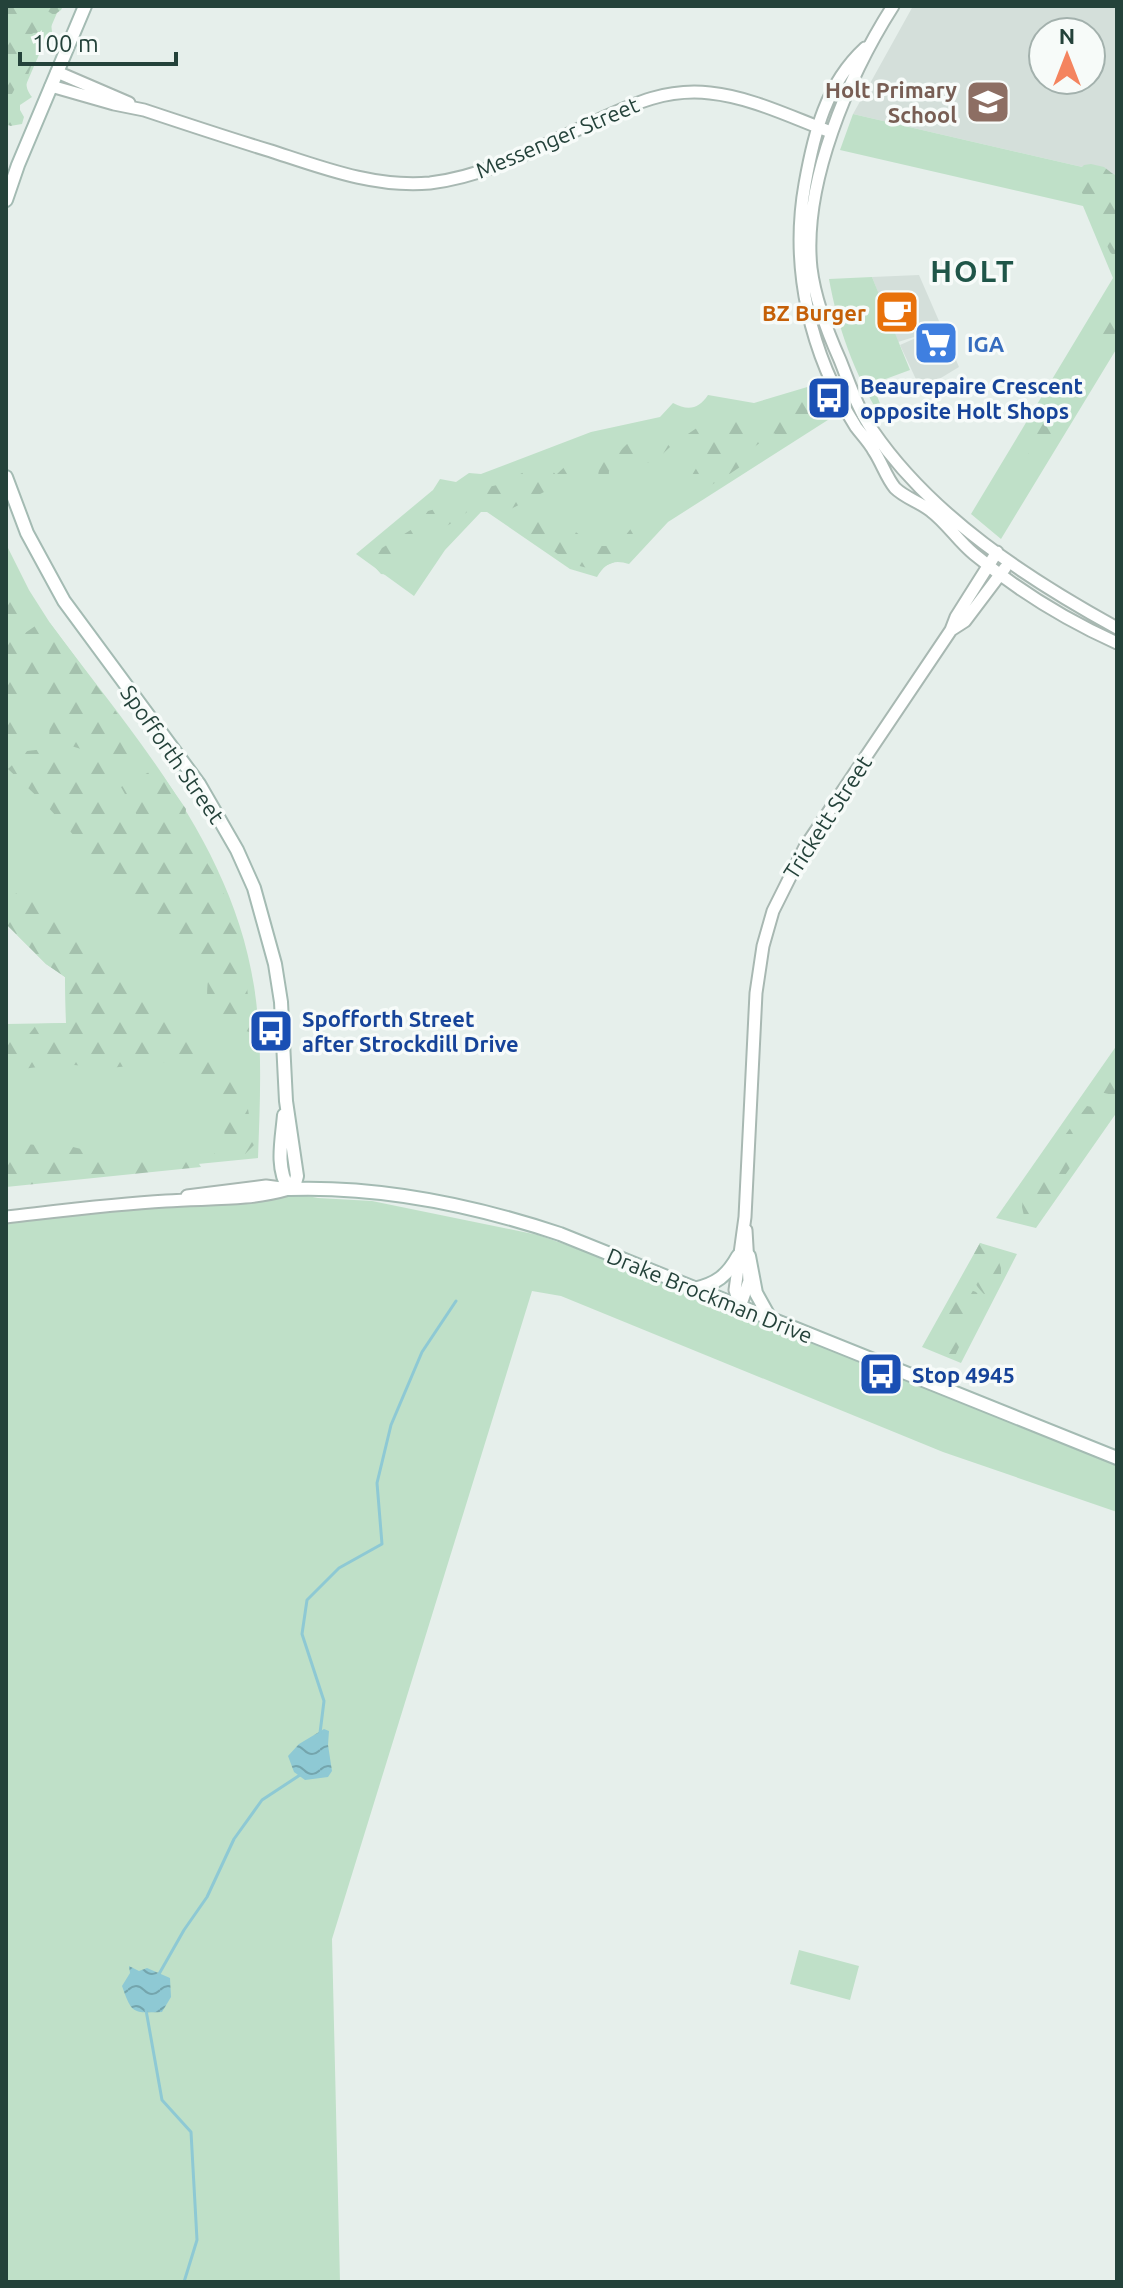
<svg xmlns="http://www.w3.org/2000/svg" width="1123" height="2288" viewBox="0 0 1123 2288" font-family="Ubuntu,sans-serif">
  <defs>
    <pattern id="forest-firs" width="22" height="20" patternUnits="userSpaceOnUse" patternTransform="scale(2)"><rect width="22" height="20" fill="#bfe0c8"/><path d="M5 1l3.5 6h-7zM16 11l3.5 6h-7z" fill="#a4c1ad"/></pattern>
    <pattern id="water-waves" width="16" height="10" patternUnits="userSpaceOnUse" patternTransform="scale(2)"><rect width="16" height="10" fill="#8ec9d4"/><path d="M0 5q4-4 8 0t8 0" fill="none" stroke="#74a5ad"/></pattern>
  </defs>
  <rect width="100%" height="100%" fill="#e6efeb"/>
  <path fill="#d4dfda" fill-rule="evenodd" d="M913,6H1117V175L853,114ZM1043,32H1091V80H1043Z
    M919,275L959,367L921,390L900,345L927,333L898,342L872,277Z"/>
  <path fill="#bfe0c8" d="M6,6H60L6,131Z
    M853,114L1117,175V348L1001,539L971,514L1113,278L1083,206L840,150Z
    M872,277L910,370L872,384L884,413L880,416C854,372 838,329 829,279Z
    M814,385L831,418L668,522L629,564C614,559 605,563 597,577L570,569L487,512H481L445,550L414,596L356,554L433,490L440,479L456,482L469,473L481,474L591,432L660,417L673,403C688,411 699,409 708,395L754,403Z
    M6,544L29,590L50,623C133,735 232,844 254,986C263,1043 260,1101 258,1158L6,1183V1024L66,1023L65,977L46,964L6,924Z
    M1117,1045V1112L1036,1228L996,1218Z
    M302,1195L318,1198L372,1201L538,1235L694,1289L1117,1458V1512L943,1452L561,1296L532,1291L332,1939L340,2282H6V1217Z
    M980,1243L1017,1254L961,1363L922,1347Z
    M799,1950L859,1966L850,2000L790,1984Z"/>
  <path fill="url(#forest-firs)" d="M6,6H63L61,10L54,15L44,9L42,17L51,22L52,32L33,33L29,38C30,45 33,51 33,58C31,74 20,82 32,97L20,105V110L24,117L22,124L10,126L6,122L22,85L19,81L6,105Z
    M1091,164L1104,167L1117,177V259L1110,252L1077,182V172L1084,165Z
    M1117,305V338L1107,355L1103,356L1097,350L1100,336Z
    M808,399L819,413L806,426L781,441L774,433L747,452L743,465L722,479L700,491L681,494L705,453L682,452L685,436L704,423L765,420L785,403Z
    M1047,410H1063L1070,415L1037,472L1027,471L1024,456L1034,451L1040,452L1035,434Z
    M660,435L670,447L653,463L628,461L609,471L608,488L596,494L599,468L585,465L567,491L544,492L505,512L494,504L475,505L473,495L488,487L502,484L544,461L556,475L578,454H617L632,439Z
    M456,503L467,512C454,524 436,530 424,542C412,553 404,564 391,575L381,574L372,564L382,548L417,526L428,511Z
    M544,509L595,546H617L637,521L658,518L622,559L595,570L572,564L518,526V520L524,513Z
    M6,581L30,600L29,615L18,619L21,629L16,645C32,673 4,700 29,726L23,742L14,747L17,754L6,759Z
    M44,620L50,623L140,744C135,761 121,779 102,782C97,783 93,781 88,781L112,808L143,826L121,787L153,770L163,776L186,809L184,826L219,882L242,941L252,1033C206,1018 203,1013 210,965L151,920L46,805L8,769L27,751L45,749L58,764L70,760L84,762L97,754L49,739L50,720L64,718L60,704L30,701L24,692L25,633Z
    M24,891L131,991L200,1048L251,1083L246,1097L254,1145L244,1155H213L224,1145C229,1090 197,1095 166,1062L110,1068L62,1064L6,1071V1042H23L37,1024L66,1023L65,977L46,964L6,924V897Z
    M1117,1057V1096L1096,1091L1093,1087L1101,1076L1109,1075V1069Z
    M1087,1106L1101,1109L1102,1121L1085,1144L1074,1138L1080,1149L1079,1155L1036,1217L1032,1219L1024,1216L1022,1207L1023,1198L1036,1191L1038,1175L1046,1160H1058L1060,1153L1059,1143Z
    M6,1143L73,1147L122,1159L194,1156L201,1167L6,1187Z
    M980,1243L995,1250L1001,1268V1277L992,1281V1292L985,1295C977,1287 971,1279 972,1269L981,1271L983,1260L974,1254Z
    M965,1288L976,1292L981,1298L955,1356L949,1355L947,1348L953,1331L944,1316L952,1308L959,1291Z"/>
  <path fill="url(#water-waves)" d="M324,1729L329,1731L328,1745L332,1771L328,1777L305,1780L294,1772L288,1756L299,1744Z
    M129,1966L139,1971L147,1968L170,1978L171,1997L162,2012C132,2013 132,2014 122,1986L130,1973Z"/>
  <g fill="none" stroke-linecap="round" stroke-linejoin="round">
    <path stroke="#8ec9d4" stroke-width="3" d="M320,1733L324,1701L302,1634L307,1600L339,1568L382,1544L377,1483L391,1425L422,1352L456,1301
      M159,1974L184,1930L207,1897L234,1839L262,1800L300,1775
      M146,2010L162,2100L191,2132L197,2240L184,2282"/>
    <g stroke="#a8b8b2" stroke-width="15">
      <path id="tertiary" d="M893,6C849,75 802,184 811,268C815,300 827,331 840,360C850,385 858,410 873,431C932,517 1028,579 1117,628
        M865,48C826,84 814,133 805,184C790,268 810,354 856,427C862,435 869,442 874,451C882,463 886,477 895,488C905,498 920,502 931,511C947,523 958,541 974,554C1016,589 1066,620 1117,643
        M57,72L129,103
        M51,86L114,104L144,110C186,124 228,138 271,151C323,168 375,188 430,183C489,176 541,146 594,122C633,104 666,88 710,93C751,97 793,118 831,132
        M951,630L965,621L1005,568
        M187,1196L266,1186L289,1189
        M6,1217C59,1211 113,1204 166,1201C208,1198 248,1201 289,1189
        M740,1307L735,1290L745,1217L756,993L763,946L773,911L805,847L951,630L956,617L997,552
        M740,1307L749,1281L746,1230"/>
    </g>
    <g stroke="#a4bbb3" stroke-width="16">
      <path id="secondary" d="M6,200L18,165L85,6
        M6,477L27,533L64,601L199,784L237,850L254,888L275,964L281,1002L286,1101L297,1176L295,1183L289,1189
        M284,1115C282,1139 275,1168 289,1189
        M289,1189C381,1186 473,1205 560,1234L1117,1458
        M749,1256L756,1293L771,1320
        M694,1289C716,1284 727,1276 738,1256"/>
    </g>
    <use href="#tertiary" stroke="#fff" stroke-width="11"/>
    <use href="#secondary" stroke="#fff" stroke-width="12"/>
  </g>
  <defs>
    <g id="school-square" transform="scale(2.3)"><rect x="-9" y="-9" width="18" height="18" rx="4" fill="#8d6e63" stroke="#f7fbf9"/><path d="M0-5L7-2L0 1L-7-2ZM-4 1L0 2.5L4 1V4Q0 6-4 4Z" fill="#fff"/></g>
    <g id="cafe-square" transform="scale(2.3)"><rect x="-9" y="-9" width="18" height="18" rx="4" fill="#e8710a" stroke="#f7fbf9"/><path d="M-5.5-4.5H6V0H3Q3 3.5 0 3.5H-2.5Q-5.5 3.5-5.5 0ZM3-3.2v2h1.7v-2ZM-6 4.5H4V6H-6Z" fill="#fff"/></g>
    <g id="supermarket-square" transform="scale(2.3)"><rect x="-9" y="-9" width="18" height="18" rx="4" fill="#3f7fe0" stroke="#f7fbf9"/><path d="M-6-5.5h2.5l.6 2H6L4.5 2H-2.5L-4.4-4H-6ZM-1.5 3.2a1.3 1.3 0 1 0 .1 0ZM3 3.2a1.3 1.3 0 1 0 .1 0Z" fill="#fff"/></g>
    <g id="bus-square" transform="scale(2.3)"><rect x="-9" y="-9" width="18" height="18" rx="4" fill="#1a4fb4" stroke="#f7fbf9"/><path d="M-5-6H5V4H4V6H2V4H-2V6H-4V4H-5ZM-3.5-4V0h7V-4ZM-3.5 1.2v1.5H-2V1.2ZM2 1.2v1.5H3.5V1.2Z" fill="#fff"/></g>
  </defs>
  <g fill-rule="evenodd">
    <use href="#school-square" x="988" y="102"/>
    <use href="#cafe-square" x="897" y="312"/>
    <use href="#supermarket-square" x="936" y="343"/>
    <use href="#bus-square" x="829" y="398"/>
    <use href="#bus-square" x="271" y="1031"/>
    <use href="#bus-square" x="881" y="1374"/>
  </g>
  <g text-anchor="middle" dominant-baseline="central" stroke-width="7" stroke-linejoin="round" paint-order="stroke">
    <g font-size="22" font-weight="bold" fill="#785e54" stroke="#f7fbf9" text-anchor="end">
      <text x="957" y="89">Holt Primary<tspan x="957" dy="25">School</tspan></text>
    </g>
    <g font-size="22" fill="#24423a" stroke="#f7fbf9">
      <text transform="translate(557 137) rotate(-23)">Messenger Street</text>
      <text transform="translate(173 754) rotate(55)">Spofforth Street</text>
      <text transform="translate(827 817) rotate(-57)">Trickett Street</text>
      <text transform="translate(710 1295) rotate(22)">Drake Brockman Drive</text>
    </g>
    <g font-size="22" font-weight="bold" fill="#c56008" stroke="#f7fbf9" text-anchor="end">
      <text x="866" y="312">BZ Burger</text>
    </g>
    <g font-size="22" font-weight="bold" fill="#366cbe" stroke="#f7fbf9" text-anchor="start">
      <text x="967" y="343">IGA</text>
    </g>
    <g font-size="22" font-weight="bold" fill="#164399" stroke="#f7fbf9" text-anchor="start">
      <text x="860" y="385">Beaurepaire Crescent<tspan x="860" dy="25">opposite Holt Shops</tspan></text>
      <text x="302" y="1018">Spofforth Street<tspan x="302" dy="25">after Strockdill Drive</tspan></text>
      <text x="912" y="1374">Stop 4945</text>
    </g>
    <g font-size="30" font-weight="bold" letter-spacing="2" fill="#1f5548" stroke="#f7fbf9">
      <text x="973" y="271">HOLT</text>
    </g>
  </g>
  <rect width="1123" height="2288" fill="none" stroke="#24423a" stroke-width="16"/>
  <g transform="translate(1067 56)"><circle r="38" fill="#f7fbf9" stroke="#a3b1ad" stroke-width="2"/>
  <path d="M0-6L14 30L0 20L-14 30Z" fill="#f4845f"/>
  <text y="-12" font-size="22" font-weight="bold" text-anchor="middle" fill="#24423a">N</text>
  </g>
  <path d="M20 52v12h156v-12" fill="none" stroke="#24423a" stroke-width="4"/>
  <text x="32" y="52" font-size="24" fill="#24423a" stroke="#f7fbf9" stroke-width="6" paint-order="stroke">100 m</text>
</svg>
